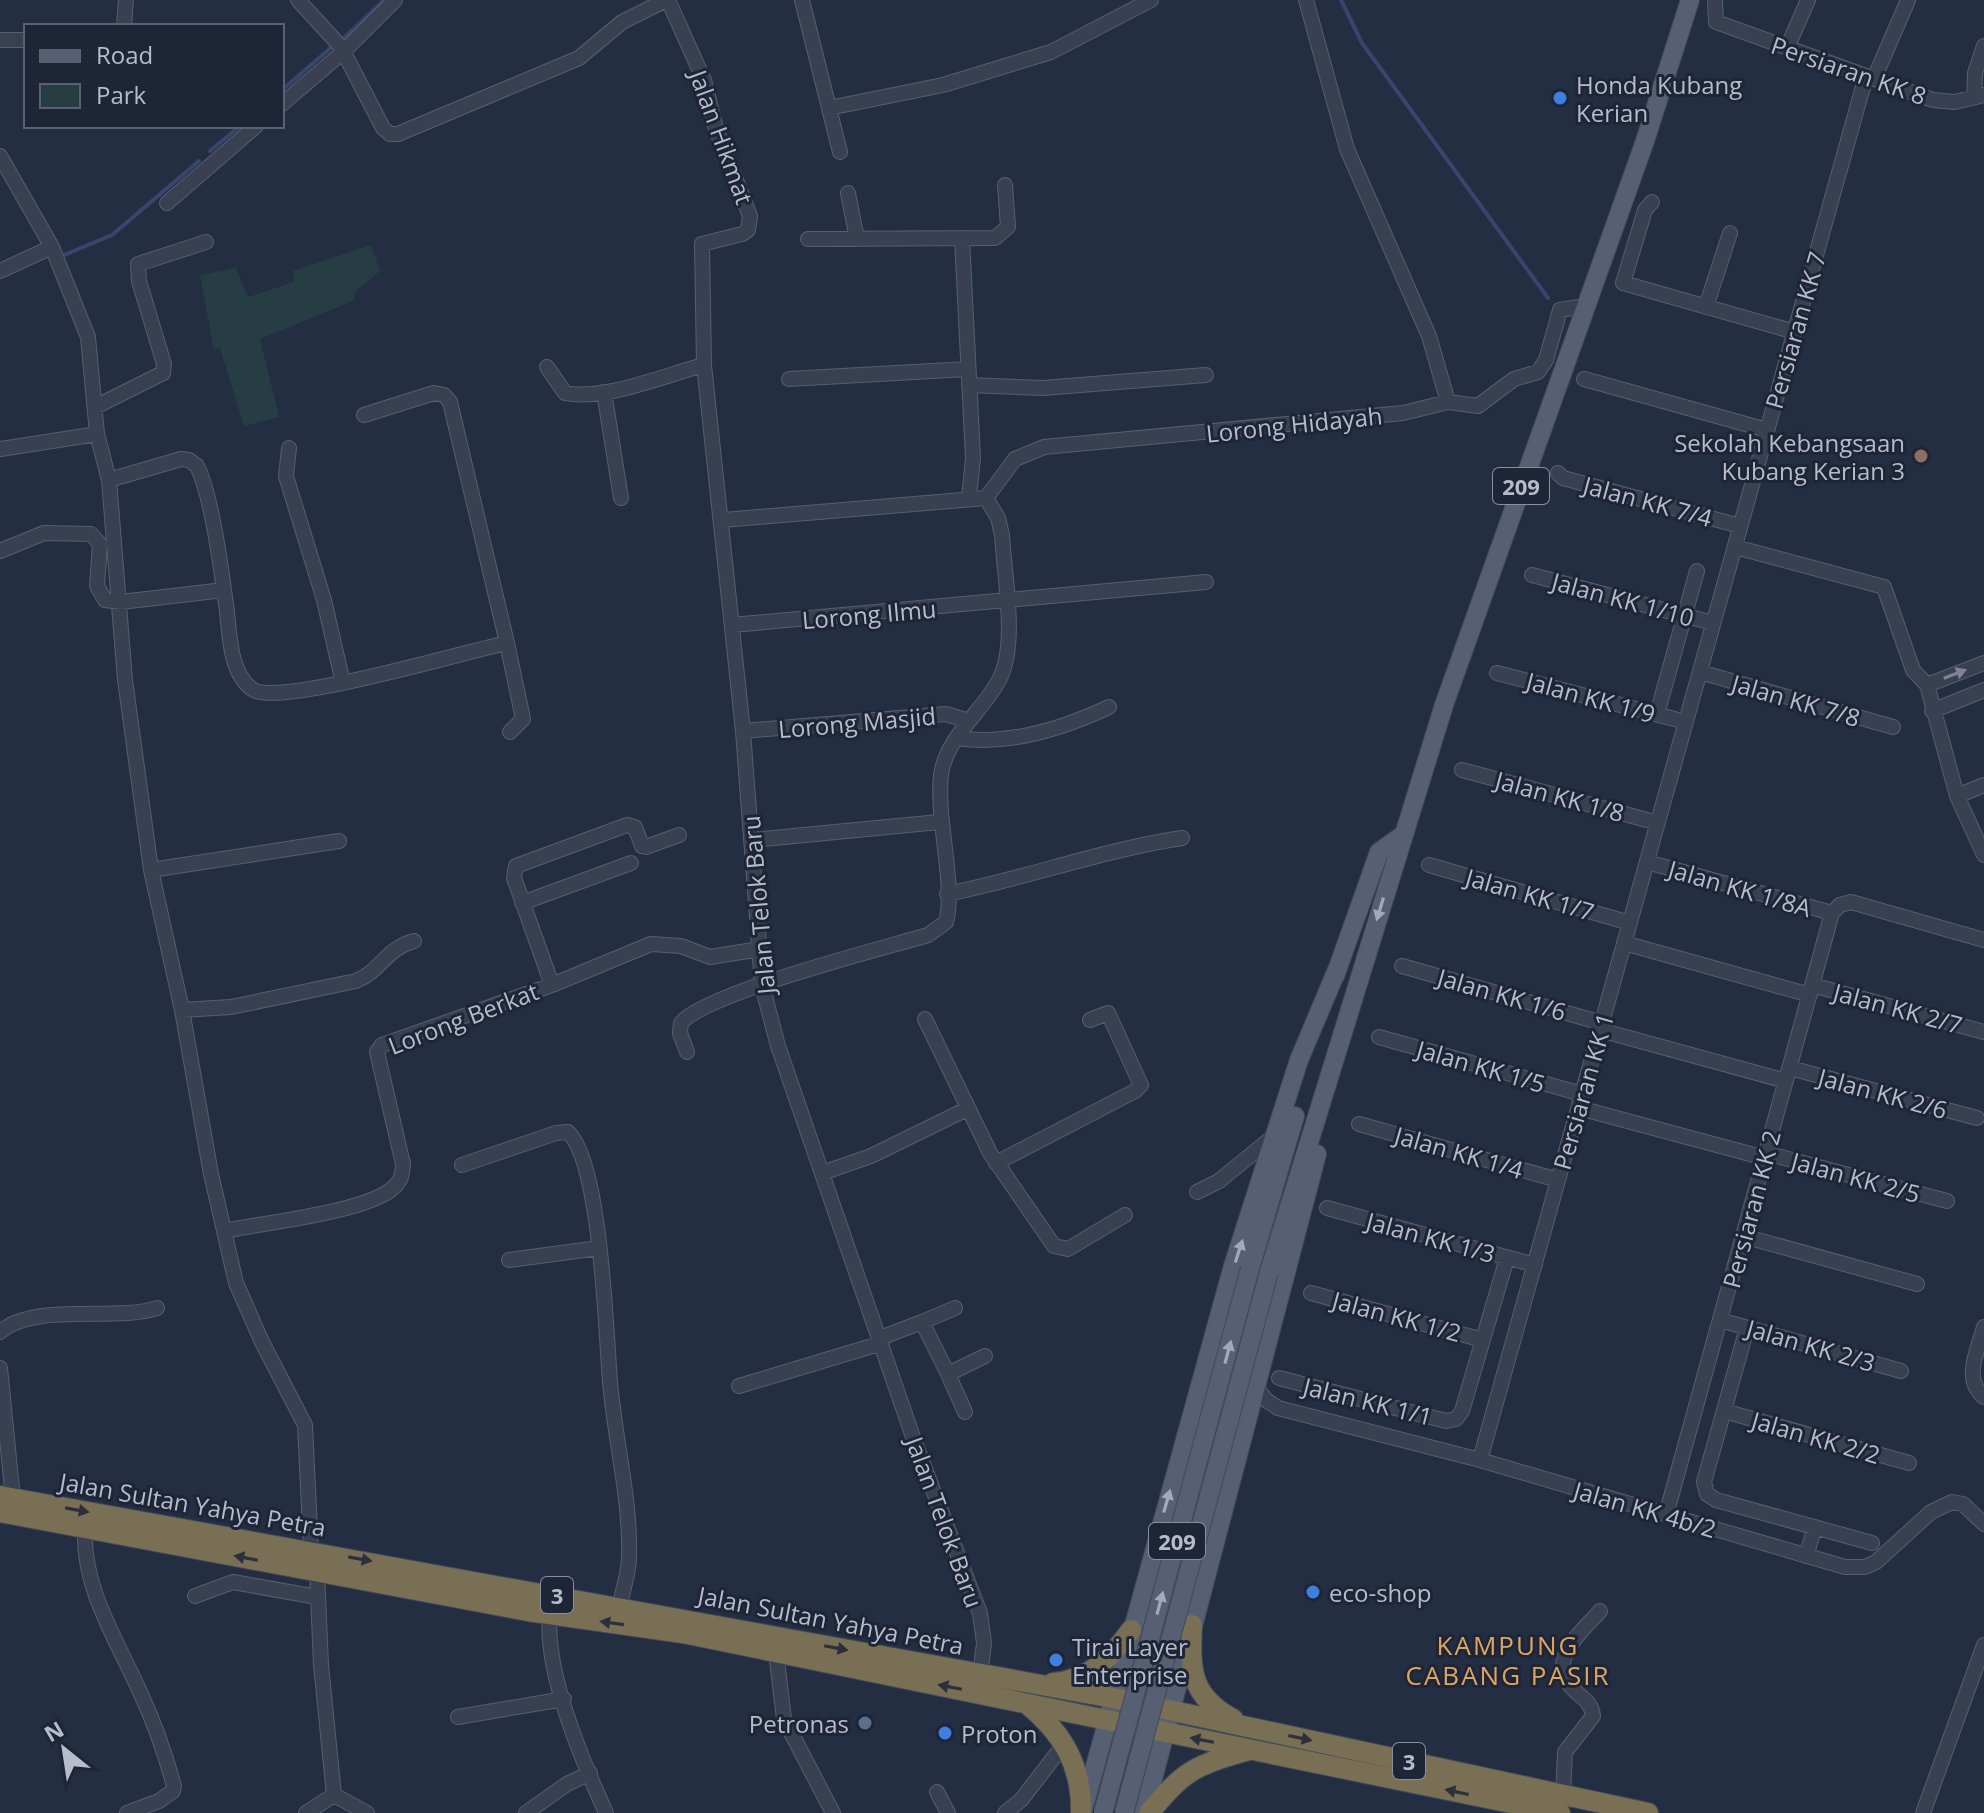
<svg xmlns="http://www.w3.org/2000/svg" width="1984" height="1813" viewBox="0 0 1984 1813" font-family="'Open Sans',sans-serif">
  <rect width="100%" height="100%" fill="#242e43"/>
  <path fill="#263d44" d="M371,245L380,271L356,291L353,301L260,339L279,417L244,426L220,348L214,350L200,275L236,268L248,297L294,282L293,271Z"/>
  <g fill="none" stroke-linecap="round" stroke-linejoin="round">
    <path stroke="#37466b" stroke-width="4" d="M1341,0L1362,43L1548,298
      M344,38L384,0
      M282,90L333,46
      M210,151L240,126
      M64,255L112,235L199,161"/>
    <g stroke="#575e6f" stroke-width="16">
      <path id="minor" d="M298,0L341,47L383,128L390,134H398L579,58L622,22L666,0
        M668,0L704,80L716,129L750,216L748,230L742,234L702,244L704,365L743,731L762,985L778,1046L914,1440L980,1613L984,1643L980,1675
        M802,0L840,152
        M1306,0L1347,149L1429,336L1448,402
        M1715,0L1716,22L1933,100L1955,102L1984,95
        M124,26L126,0
        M0,40H26
        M1787,48L1808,0
        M1874,79L1908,0
        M1974,97L1975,73L1984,46
        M282,104L343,52L395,0
        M829,108L943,85L1051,52L1151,0
        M0,156L52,247L88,337L97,434L109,480L125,680L151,870L182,1010L211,1174L236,1283L262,1342L305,1425L311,1551
        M848,193L857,239
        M1652,202L1645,210L1623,283L1795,332
        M167,203L256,126
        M962,238L973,458L969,498
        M808,239L995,238L1008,227L1005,185
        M0,271L52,247
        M1706,307L1730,233
        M547,367L565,393C604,401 665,375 704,365
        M789,379L968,369
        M1584,379L1767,430
        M969,385L1043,388L1206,375
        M604,392L621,498
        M95,407L163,373L164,364L139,281L138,264L206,242
        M364,415L434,393L444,395L450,402L507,643
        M289,448L286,476L324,600L343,683
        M0,449L97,434
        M1558,473L1563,478L1740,526
        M109,480L181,459L189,460L197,466C212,496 221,569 226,604C230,631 228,671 252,689C276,708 467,651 507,643L523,719L510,732
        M986,498L1015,459L1044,447L1403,413L1448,402L1478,406L1514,379L1538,372L1546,360L1560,310L1585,306
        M723,520L986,498
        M1735,547L1884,587L1913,670L1927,685L1957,796L1984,855
        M0,551L44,533L91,534L100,544L97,586L105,600L121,602L224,590
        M1532,575L1713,623
        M732,625L1206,582
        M1700,672L1893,727
        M1497,673L1686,722
        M1927,685L1984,663
        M1932,711L1984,690
        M1657,714L1697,571
        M743,731L946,714L969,721
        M958,738C1009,746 1064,728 1109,707
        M1462,770L1658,823
        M1957,796L1984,785
        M753,840L939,822
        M1647,862L1832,913
        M1429,865L1630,923
        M151,870L339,841
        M947,894C1027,878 1102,850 1182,838
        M522,903L631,863
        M1624,943L1810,995
        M1402,966L1602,1023
        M552,985L514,878L516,866L627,825L635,827L642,846L646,847L679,835
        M1812,985L1984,1032
        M182,1010L231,1007L356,981C382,970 385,949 414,941
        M925,1019L990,1153L1054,1246L1068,1249L1125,1215
        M1600,1030L1786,1081
        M1379,1037L1582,1094
        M687,1052L680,1033L681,1023C706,993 881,949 928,935L946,922C956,886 936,820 941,775C946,736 986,709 1001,676C1017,641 1004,573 1002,535L998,518L986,498
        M1790,1068L1977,1118
        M1579,1108L1765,1158
        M1359,1124L1558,1180
        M1766,1153L1947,1201
        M996,1163L1135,1091L1141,1085L1108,1013L1090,1020
        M462,1165L556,1133L568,1132C601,1163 606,1332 610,1382C615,1441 631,1500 629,1559C628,1575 623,1591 619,1607
        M825,1172L871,1156L967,1109
        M1197,1192L1219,1181L1274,1136
        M1327,1208L1535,1265
        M224,1231C262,1223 369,1212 394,1187C402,1180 402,1174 403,1164L377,1052L382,1045L552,985L651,944L681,946L710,957L760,949
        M1743,1236L1917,1284
        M509,1260L599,1248
        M1311,1293L1483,1340
        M1720,1320L1901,1371
        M922,1322L955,1308
        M1984,1327C1978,1350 1962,1379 1984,1397
        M1747,1328L1704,1482L1707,1494L1716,1500L1872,1543
        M0,1332C34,1302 115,1322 157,1308
        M880,1338L922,1322L948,1374L985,1356
        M0,1368L13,1499
        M948,1374L965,1412
        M1279,1378L1446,1421L1456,1419L1462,1411L1507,1258
        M739,1386L882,1343
        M1256,1387L1266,1400L1278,1408L1480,1460L1845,1567H1865L1876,1562L1931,1512L1952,1502L1963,1504L1984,1524
        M1724,1411L1909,1463
        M1480,1460L1866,76
        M1666,1515L1832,913L1840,905L1851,902L1984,940
        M85,1528C82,1588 116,1638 140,1692C154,1722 165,1753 174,1786L173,1791L159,1801L127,1813
        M1806,1556L1815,1527
        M317,1571L321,1665L334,1795L367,1813
        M195,1596L233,1582L317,1597
        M550,1614C544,1671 582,1760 606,1813
        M776,1652L784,1719L833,1813
        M458,1717L564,1699
        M937,1792L948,1813
        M1563,1795L1565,1752L1593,1716C1592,1704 1584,1699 1575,1691C1544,1661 1580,1634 1600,1611
        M306,1813L334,1795
        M526,1813L567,1784L590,1773
        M1005,1813L1021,1800L1065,1743
        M1923,1813L1984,1645"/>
    </g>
    <g stroke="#43495b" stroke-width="20">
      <path id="major" d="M1335,976L1379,852L1403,835
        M1250,1268L1295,1116
        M1269,1272L1444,705L1645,141L1690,0
        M1083,1810L1233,1266L1299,1060L1339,965
        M1144,1813L1317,1154"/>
    </g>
    <g stroke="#414859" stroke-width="22">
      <path id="highway" d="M0,1496L1113,1698L1648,1813
        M0,1512L528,1611L683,1633L1560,1813
        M1192,1625C1190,1670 1190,1696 1233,1719
        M1053,1683C1089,1680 1111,1658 1131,1630
        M1027,1704C1063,1733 1082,1766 1081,1813
        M1149,1813C1184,1771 1193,1766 1246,1751"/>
    </g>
    <use href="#minor" stroke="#394052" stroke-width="14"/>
    <use href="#major" stroke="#575f72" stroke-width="18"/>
    <use href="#highway" stroke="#796f55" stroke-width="20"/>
    <g stroke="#43495b" stroke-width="20" stroke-linecap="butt">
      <path id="major-bridge" d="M1103,1813L1250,1268
        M1124,1813L1269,1272"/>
    </g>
    <use href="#major-bridge" stroke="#575f72" stroke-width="18"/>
  </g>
  <defs><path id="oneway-solid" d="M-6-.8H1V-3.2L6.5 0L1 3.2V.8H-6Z" transform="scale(2)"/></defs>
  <use fill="#7e8495" href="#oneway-solid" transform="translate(1955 674) rotate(-21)"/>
  <g fill="#a3a9ba">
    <use href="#oneway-solid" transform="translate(1380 909) rotate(107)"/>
    <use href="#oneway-solid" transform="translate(1239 1251) rotate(-72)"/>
    <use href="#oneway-solid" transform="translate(1228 1352) rotate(-75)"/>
    <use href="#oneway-solid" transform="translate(1167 1501) rotate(-74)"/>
    <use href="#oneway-solid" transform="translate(1160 1603) rotate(-75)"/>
  </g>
  <g fill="#2c303c">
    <use href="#oneway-solid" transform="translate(77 1510) rotate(10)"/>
    <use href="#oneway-solid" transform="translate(246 1558) rotate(-169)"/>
    <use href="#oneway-solid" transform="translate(360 1559) rotate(10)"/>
    <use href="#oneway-solid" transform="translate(612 1623) rotate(-172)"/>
    <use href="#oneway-solid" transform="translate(836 1648) rotate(11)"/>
    <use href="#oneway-solid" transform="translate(950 1687) rotate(-169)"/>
    <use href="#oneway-solid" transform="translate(1300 1738) rotate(12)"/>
    <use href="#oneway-solid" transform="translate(1202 1740) rotate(-169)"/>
    <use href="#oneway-solid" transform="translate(1457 1792) rotate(-168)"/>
  </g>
  <g fill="#3f7fe0" stroke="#1e2537" stroke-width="3">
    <circle cx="1560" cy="98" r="8"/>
    <circle cx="1313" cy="1592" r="8"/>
    <circle cx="1056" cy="1660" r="8"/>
    <circle cx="945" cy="1733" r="8"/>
  </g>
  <circle fill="#8d6e63" stroke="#1e2537" stroke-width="3" cx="1921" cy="456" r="8"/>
  <circle fill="#5c6f8a" stroke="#1e2537" stroke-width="3" cx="865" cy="1723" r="8"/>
  <g text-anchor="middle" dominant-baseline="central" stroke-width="6" stroke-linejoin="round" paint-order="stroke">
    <g fill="#1e2537" stroke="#888f9f" stroke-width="2">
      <rect x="1493" y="468" width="56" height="36" rx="6"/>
      <rect x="1149" y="1523" width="56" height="36" rx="6"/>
      <rect x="541" y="1577" width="32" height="36" rx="6"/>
      <rect x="1393" y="1743" width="32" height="36" rx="6"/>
    </g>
    <g font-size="22" font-weight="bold" fill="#b6bccc">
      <text x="1521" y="486">209</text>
      <text x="1177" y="1541">209</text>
      <text x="557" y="1595">3</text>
      <text x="1409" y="1761">3</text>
    </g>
    <g font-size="24" fill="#b6bccc" stroke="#1e2537">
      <text transform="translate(1849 70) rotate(19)">Persiaran KK 8</text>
      <text transform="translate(722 137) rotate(70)">Jalan Hikmat</text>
      <text transform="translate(1795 330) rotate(-74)">Persiaran KK 7</text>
      <text transform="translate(1294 424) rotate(-6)">Lorong Hidayah</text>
      <text transform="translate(1648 501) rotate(15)">Jalan KK 7/4</text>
      <text transform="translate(1623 599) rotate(15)">Jalan KK 1/10</text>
      <text transform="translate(869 614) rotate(-5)">Lorong Ilmu</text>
      <text transform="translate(1591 697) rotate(15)">Jalan KK 1/9</text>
      <text transform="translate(1796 700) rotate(16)">Jalan KK 7/8</text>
      <text transform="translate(857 722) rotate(-5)">Lorong Masjid</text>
      <text transform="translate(1560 796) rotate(15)">Jalan KK 1/8</text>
      <text transform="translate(1740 888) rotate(16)">Jalan KK 1/8A</text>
      <text transform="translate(1530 894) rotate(16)">Jalan KK 1/7</text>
      <text transform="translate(758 905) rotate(-95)">Jalan Telok Baru</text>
      <text transform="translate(1502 994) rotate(16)">Jalan KK 1/6</text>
      <text transform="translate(1898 1008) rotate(15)">Jalan KK 2/7</text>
      <text transform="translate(463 1018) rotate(-21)">Lorong Berkat</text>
      <text transform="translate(1481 1066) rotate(16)">Jalan KK 1/5</text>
      <text transform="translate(1583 1091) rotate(-74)">Persiaran KK 1</text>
      <text transform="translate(1883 1093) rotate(15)">Jalan KK 2/6</text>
      <text transform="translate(1459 1152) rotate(16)">Jalan KK 1/4</text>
      <text transform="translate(1856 1177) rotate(15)">Jalan KK 2/5</text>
      <text transform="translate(1751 1209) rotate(-75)">Persiaran KK 2</text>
      <text transform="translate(1431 1237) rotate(15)">Jalan KK 1/3</text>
      <text transform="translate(1397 1316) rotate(15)">Jalan KK 1/2</text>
      <text transform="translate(1811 1345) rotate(16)">Jalan KK 2/3</text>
      <text transform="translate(1368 1401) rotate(14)">Jalan KK 1/1</text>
      <text transform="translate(1816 1437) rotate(16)">Jalan KK 2/2</text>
      <text transform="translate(193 1504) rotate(10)">Jalan Sultan Yahya Petra</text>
      <text transform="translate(1645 1509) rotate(16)">Jalan KK 4b/2</text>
      <text transform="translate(945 1522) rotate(70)">Jalan Telok Baru</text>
      <text transform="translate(831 1620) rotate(11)">Jalan Sultan Yahya Petra</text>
    </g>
    <g font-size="24" fill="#b6bccc" stroke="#1e2537" text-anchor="start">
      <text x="1576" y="84">Honda Kubang<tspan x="1576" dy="28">Kerian</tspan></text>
      <text x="1905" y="442" text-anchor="end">Sekolah Kebangsaan<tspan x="1905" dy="28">Kubang Kerian 3</tspan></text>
      <text x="1329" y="1592">eco-shop</text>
      <text x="1072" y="1646">Tirai Layer<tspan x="1072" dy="28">Enterprise</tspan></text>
      <text x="849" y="1723" text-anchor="end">Petronas</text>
      <text x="961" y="1733">Proton</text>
    </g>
    <g font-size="26" letter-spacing="2" fill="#dca661" stroke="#1e2537">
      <text x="1508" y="1645">KAMPUNG<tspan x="1508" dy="30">CABANG PASIR</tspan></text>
    </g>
  </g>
  <rect x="24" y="24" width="260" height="104" fill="#1e2537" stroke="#5b6173" stroke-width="2"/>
  <rect x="40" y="50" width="40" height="12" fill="#575f72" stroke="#5b6173" stroke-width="2"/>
  <text x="96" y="64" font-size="24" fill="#b6bccc">Road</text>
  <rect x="40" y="84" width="40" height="24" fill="#263d44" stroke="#5b6173" stroke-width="2"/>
  <text x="96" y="104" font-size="24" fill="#b6bccc">Park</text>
  <g transform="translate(64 1749) rotate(330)" stroke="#1e2537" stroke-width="6" paint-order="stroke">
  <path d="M0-6L14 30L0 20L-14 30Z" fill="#b6bccc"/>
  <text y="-12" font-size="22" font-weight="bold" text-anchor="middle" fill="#b6bccc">N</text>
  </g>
</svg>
